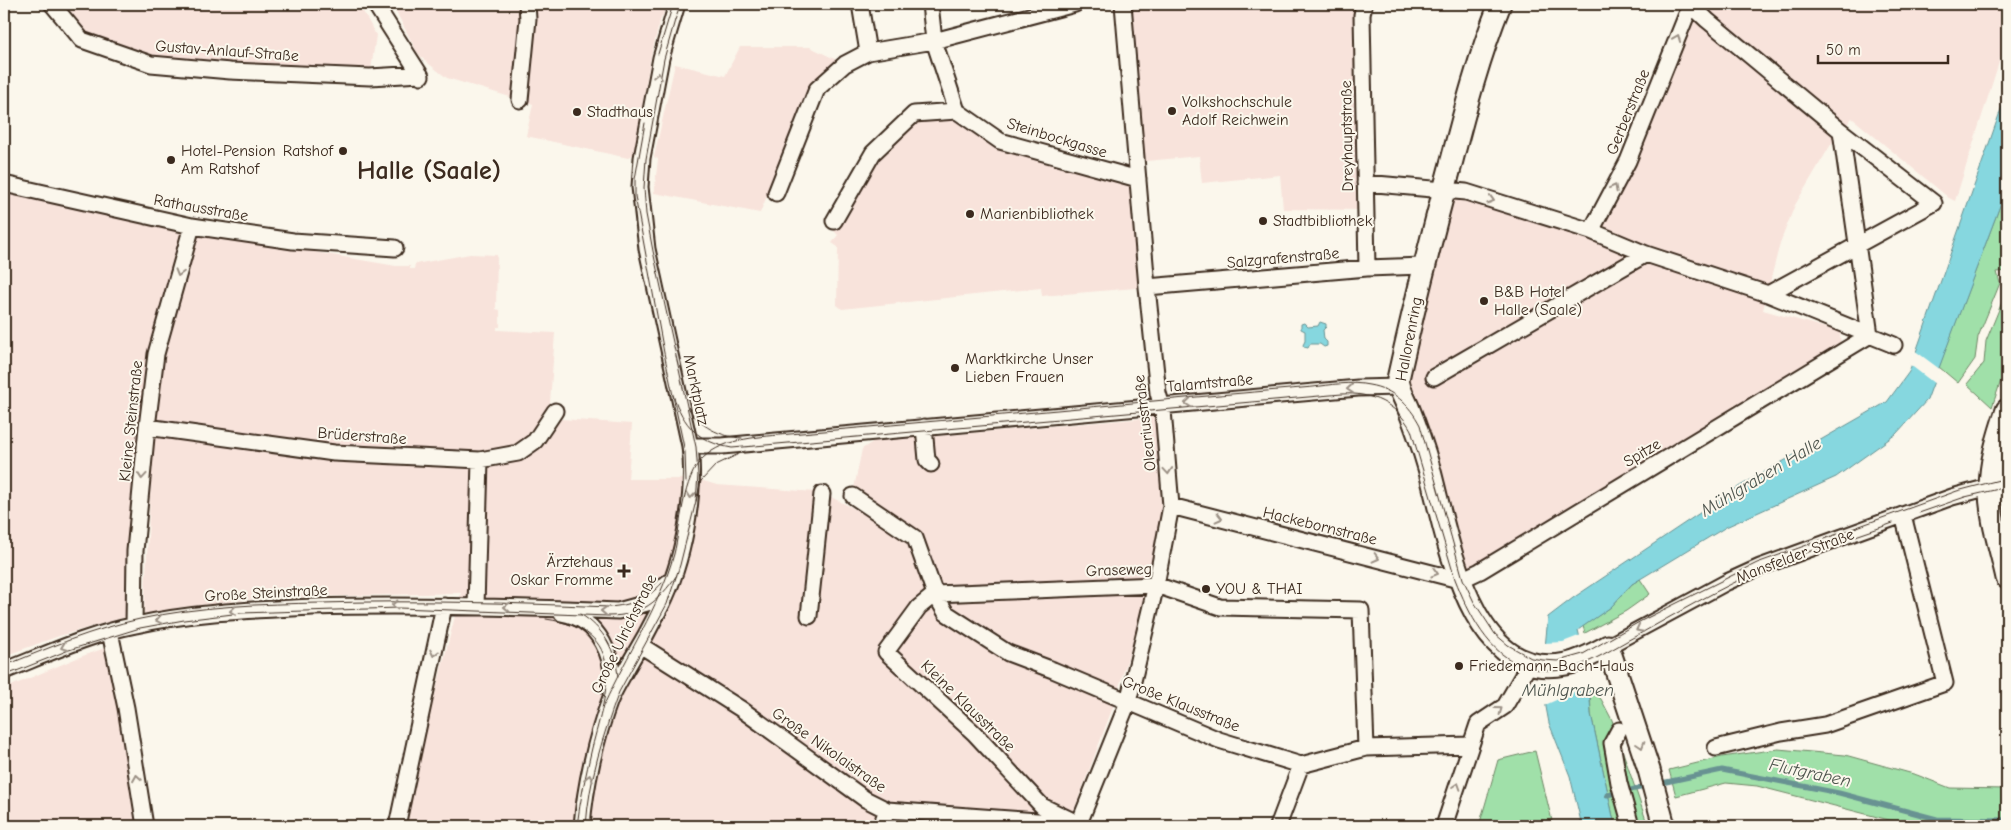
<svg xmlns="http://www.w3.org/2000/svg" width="2011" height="830" viewBox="0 0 2011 830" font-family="'Comic Neue',sans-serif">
  <rect width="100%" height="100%" fill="#fbf7ec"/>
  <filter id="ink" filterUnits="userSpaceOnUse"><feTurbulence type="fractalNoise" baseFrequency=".02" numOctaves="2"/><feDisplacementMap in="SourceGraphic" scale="10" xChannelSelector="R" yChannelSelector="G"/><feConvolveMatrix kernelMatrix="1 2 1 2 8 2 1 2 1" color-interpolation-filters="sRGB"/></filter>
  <g filter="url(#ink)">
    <path fill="#f8e3db" d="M52,4H359L376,35L370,77L151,64L82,40Z
      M392,4H668L660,21L651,56L634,154L628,158L526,136L533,104L447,78L424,60L417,52Z
      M1123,4H1364L1366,210L1283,209L1280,175L1202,183L1199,156L1136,162Z
      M1690,4H2007V37L1955,201L1949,198L1852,118L1830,146L1795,205L1780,243L1763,310L1840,332L1841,352L1463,579L1398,379L1444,189L1591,231Z
      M740,47H810L845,64L817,89L776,193L767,196L760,213L654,193L658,159L654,157L675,64L725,76Z
      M957,111L1000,141L1138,179L1147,287L1042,296L1041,288L842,309L837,305L838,247L832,243L838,235L830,227L873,153L914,114Z
      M4,187L182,231L150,349L133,615L59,636L4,656Z
      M198,232L396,266H410V269H414L415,264L470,254L497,255L496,309L500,310V327H497V330L555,333L550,403L561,419L632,424L628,479H697L717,485L816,492L827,495L859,511L853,496L854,488L862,449L874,441L1160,417L1161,518L1149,588L1114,704L1073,813L1072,826H401L461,593L263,598L183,607L144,614L151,477L163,345Z
      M105,648L111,652L137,826H4V689L77,658Z"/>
    <path fill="#a0e0a9" stroke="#6e8564" d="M2007,187V271L1997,272L2000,283L1978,337L1975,359L1958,383L1939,367Z
      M2007,290V363L1992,407L1967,384L1984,363L1986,341Z
      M1640,579L1650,594L1626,611L1585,633L1583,626L1611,607L1632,584Z
      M1590,689L1601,699L1612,720L1648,826H1615L1591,714Z
      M1778,749L1845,755L1917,775L1950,788L2007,789V826H1895L1893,821L1757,786L1726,783L1676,796L1669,770L1722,757Z
      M1535,751L1553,825L1548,826H1479L1498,760Z"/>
    <path fill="#86d7df" stroke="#689292" d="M2007,92V187L1927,400L1896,434L1836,477L1726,527L1632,584L1611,607L1578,630L1588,671L1591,714L1615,826H1582L1570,776L1549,723L1546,707L1544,658L1548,617L1573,598L1740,486L1887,402L1909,372Z
      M1320,322L1326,324V327L1323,330L1324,339L1327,342V346L1324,347L1320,344H1310L1308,348L1304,347L1303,345L1305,341V331L1301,329V324L1304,323L1308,327L1318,326Z"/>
    <path fill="#fbf7ec" d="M1914,350L1941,370L1935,384L1909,364Z
      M1581,635L1591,671L1593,689L1585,687L1543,706L1541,658L1544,643L1563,642Z"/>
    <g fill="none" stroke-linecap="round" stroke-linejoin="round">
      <path stroke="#689292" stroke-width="5" d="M1657,784L1722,770L1839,793L1937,819L2007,820
        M1607,795L1649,786"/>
      <g stroke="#3b2a1e" stroke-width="19">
        <path id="street" d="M52,4L82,40L151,64L230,71L370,77L420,74
          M375,4L421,76
          M860,4L868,52
          M930,4L934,41L957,111L1000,141L1138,179
          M1364,4L1362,15L1367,268
          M1690,4L1707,20L1841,131L1934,203L1768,294
          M520,100L528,19L527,4
          M1365,183L1466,192L1591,231L1646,254L1768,294L1894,345
          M4,184L192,226L293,241L395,248
          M776,193L817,89L845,64L868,52L934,41L1075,4
          M834,221L873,153L914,114L957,111
          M1591,231L1628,161L1691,4
          M1147,287L1367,268L1423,266
          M1434,377L1646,254
          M147,427L334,453L480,460L518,453L535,441L555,411
          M924,427L927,460L931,464
          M690,446H722L1358,388L1399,387
          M853,496L915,538L935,594L946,613L1008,653L1053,670L1219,740L1301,765L1366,748L1470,745
          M1171,506L1455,579H1463L1480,571L1870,335L1841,131
          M935,594L1156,585L1220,607L1361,610L1366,748
          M935,594L919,607L886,652L974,733L1042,806L1071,820
          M476,607L480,460
          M562,613C599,619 617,659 611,693
          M809,616L822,494
          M134,625L135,551L147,427L156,354L192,226
          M110,632L126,708L145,826
          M640,645L741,709L865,799L887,810L1079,824
          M1608,646L1727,582L1760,567L1952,497L2007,482
          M4,671C47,654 90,634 136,625C194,612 253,610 312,607C414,604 516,607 618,611L647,603L667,583
          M1619,730L1612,743L1619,783L1631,826
          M1716,748L1781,732L1825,725L1945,683L1903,515
          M397,826L444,606
          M582,826C585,787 596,737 610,700C615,688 622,677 628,666C640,646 651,626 661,606C683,563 696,494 690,446L647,249L640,187L642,158L661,58L677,4
          M881,826L887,810
          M1078,826L1128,702L1156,585L1171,506L1163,410L1158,393L1147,287L1123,4
          M1278,826L1301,765
          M1444,826L1478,724L1505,706L1530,663"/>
      </g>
      <g stroke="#3b2a1e" stroke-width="25">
        <path id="secondary" d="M1500,4C1479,56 1465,110 1451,164C1432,235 1414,307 1398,379C1399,390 1404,397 1408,407C1416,427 1423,447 1429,468C1447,533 1469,684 1566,664C1581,661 1595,653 1608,646L1649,770L1664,826
          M2007,410C1998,436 1990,463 1990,490C1990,519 2001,550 2007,578"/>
      </g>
      <use href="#street" stroke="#fbf7ec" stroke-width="15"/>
      <use href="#secondary" stroke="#fbf7ec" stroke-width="21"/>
      <path stroke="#3b2a1e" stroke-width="1" d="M681,4L675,20L664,59L646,159L644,188L646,214L653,251L696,447L698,475L696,501
        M658,54L673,4
        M645,123L635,179V196L664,353L685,452L686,482
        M673,395C684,426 698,442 732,448L1342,394C1371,392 1397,404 1411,430L1455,579C1468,612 1489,657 1527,667C1540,671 1555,672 1568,669C1592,663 1615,647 1636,636C1677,613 1718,589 1761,570C1804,552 1849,539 1893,523
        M688,407C698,426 721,437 742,438
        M1919,513L1965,497L2007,487
        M580,614C604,628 616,651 618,677
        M546,619C630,631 607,689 592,748C586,774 580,800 577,826
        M4,666C48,648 93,629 140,619C200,606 260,604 321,603C417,600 513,603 609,607C631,605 647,600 662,583
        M4,676L69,650L140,628L184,620L241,613L399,608L608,616C642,616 658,602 677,575
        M604,705C627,654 659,608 674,554C681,526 682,478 703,458C725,437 762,437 790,434C925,422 1061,410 1196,397C1235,394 1274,390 1313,387C1330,385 1351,381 1369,385C1393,389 1409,404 1420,425L1463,579L1474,602L1495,634L1508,645L1531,658L1543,660L1558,661L1583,654L1641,621L1757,563L1957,491L2007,478
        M586,826C589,780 603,735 619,692L667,604L680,565L701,481L716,465L745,451"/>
    </g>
    <defs><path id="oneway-chevron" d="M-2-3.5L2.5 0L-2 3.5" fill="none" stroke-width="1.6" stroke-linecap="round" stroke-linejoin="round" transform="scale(1.25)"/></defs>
    <g stroke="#9b9085">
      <use href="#oneway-chevron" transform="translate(1677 38) rotate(-68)"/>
      <use href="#oneway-chevron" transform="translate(658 76) rotate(-79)"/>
      <use href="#oneway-chevron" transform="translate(1614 188) rotate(-62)"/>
      <use href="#oneway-chevron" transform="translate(1491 200) rotate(17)"/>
      <use href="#oneway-chevron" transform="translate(179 273) rotate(106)"/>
      <use href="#oneway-chevron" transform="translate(1350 389) rotate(175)"/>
      <use href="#oneway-chevron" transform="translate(1188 403) rotate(175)"/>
      <use href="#oneway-chevron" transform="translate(1168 471) rotate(85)"/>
      <use href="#oneway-chevron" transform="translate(142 476) rotate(95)"/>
      <use href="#oneway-chevron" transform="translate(691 495) rotate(96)"/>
      <use href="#oneway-chevron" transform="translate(1219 518) rotate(14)"/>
      <use href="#oneway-chevron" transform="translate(1376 558) rotate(14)"/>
      <use href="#oneway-chevron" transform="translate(1435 573) rotate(16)"/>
      <use href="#oneway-chevron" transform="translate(395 605) rotate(179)"/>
      <use href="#oneway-chevron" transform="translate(507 607) rotate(-178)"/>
      <use href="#oneway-chevron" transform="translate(233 611) rotate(175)"/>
      <use href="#oneway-chevron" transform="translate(604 611) rotate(-178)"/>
      <use href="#oneway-chevron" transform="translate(159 620) rotate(169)"/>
      <use href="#oneway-chevron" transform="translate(1639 629) rotate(152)"/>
      <use href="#oneway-chevron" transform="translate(64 647) rotate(159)"/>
      <use href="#oneway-chevron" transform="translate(434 653) rotate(102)"/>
      <use href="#oneway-chevron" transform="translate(1499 710) rotate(-36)"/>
      <use href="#oneway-chevron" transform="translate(1641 745) rotate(72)"/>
      <use href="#oneway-chevron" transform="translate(137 778) rotate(-99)"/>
      <use href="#oneway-chevron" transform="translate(589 778) rotate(-78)"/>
      <use href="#oneway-chevron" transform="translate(1457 786) rotate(-72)"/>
    </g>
  </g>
  <g fill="#3b2a1e" stroke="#fbf7ec" stroke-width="2">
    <circle cx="1172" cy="111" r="5"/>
    <circle cx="577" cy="112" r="5"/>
    <circle cx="343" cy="151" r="5"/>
    <circle cx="171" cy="160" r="5"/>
    <circle cx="970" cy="214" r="5"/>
    <circle cx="1263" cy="221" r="5"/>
    <circle cx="1484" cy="301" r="5"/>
    <circle cx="955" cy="368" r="5"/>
    <path d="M621.5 563.5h5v5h5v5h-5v5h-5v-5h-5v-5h5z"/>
    <circle cx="1206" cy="589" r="5"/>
    <circle cx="1459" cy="666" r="5"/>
  </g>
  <g text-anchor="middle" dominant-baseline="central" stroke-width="4" stroke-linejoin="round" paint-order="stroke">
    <g font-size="16" fill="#3b2a1e" stroke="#fbf7ec">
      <text transform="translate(227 51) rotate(4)">Gustav-Anlauf-Straße</text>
      <text transform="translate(1628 112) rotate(-68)">Gerberstraße</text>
      <text transform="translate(1347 136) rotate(-91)">Dreyhauptstraße</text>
      <text transform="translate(1057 138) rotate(17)">Steinbockgasse</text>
      <text transform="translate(201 208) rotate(10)">Rathausstraße</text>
      <text transform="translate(1283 258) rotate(-5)">Salzgrafenstraße</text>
      <text transform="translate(1409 339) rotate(-79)">Hallorenring</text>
      <text transform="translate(1210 383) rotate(-5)">Talamtstraße</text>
      <text transform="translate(696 390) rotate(78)">Marktplatz</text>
      <text transform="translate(131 421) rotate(-84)">Kleine Steinstraße</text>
      <text transform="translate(1145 423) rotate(-97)">Oleariusstraße</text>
      <text transform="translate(362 436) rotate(4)">Brüderstraße</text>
      <text transform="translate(1642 453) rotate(-31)">Spitze</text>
      <text transform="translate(1320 526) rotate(14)">Hackebornstraße</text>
      <text transform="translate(1795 556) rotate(-21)">Mansfelder Straße</text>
      <text transform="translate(1119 570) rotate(-2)">Graseweg</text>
      <text transform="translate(266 593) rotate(-3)">Große Steinstraße</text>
      <text transform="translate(624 634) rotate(-64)">Große Ulrichstraße</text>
      <text transform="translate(1181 704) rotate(22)">Große Klausstraße</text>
      <text transform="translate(968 706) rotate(44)">Kleine Klausstraße</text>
      <text transform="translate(829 750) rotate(35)">Große Nikolaistraße</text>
    </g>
    <g font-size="16" fill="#3b2a1e" stroke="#fbf7ec" text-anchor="start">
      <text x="1182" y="102">Volkshochschule<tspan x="1182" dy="18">Adolf Reichwein</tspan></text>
      <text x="587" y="112">Stadthaus</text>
      <text x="181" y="151">Hotel-Pension<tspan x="181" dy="18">Am Ratshof</tspan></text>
      <text x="333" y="151" text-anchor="end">Ratshof</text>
      <text x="980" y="214">Marienbibliothek</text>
      <text x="1273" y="221">Stadtbibliothek</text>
      <text x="1494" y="292">B&amp;B Hotel<tspan x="1494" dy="18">Halle (Saale)</tspan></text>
      <text x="965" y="359">Marktkirche Unser<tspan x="965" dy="18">Lieben Frauen</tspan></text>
      <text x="613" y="562" text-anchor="end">Ärztehaus<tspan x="613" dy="18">Oskar Fromme</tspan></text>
      <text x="1216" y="589">YOU &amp; THAI</text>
      <text x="1469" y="666">Friedemann-Bach-Haus</text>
    </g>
    <g font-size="18" font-style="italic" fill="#4e554e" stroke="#fbf7ec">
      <text transform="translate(1761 477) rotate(-31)">Mühlgraben Halle</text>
      <text x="1568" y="690">Mühlgraben</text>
      <text transform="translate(1810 773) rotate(12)">Flutgraben</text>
    </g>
    <g font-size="26" font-weight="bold" fill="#3b2a1e" stroke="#fbf7ec">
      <text x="429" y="171">Halle (Saale)</text>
    </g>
  </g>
  <rect width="2011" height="830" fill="none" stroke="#fbf7ec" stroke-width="20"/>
  <rect x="10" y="10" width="1991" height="810" fill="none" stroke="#3b2a1e" stroke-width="2" filter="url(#ink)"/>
  <path d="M1818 55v8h130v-8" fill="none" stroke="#3b2a1e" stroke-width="2.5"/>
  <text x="1826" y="55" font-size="15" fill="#3b2a1e" stroke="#fbf7ec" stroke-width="4" paint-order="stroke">50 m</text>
</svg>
